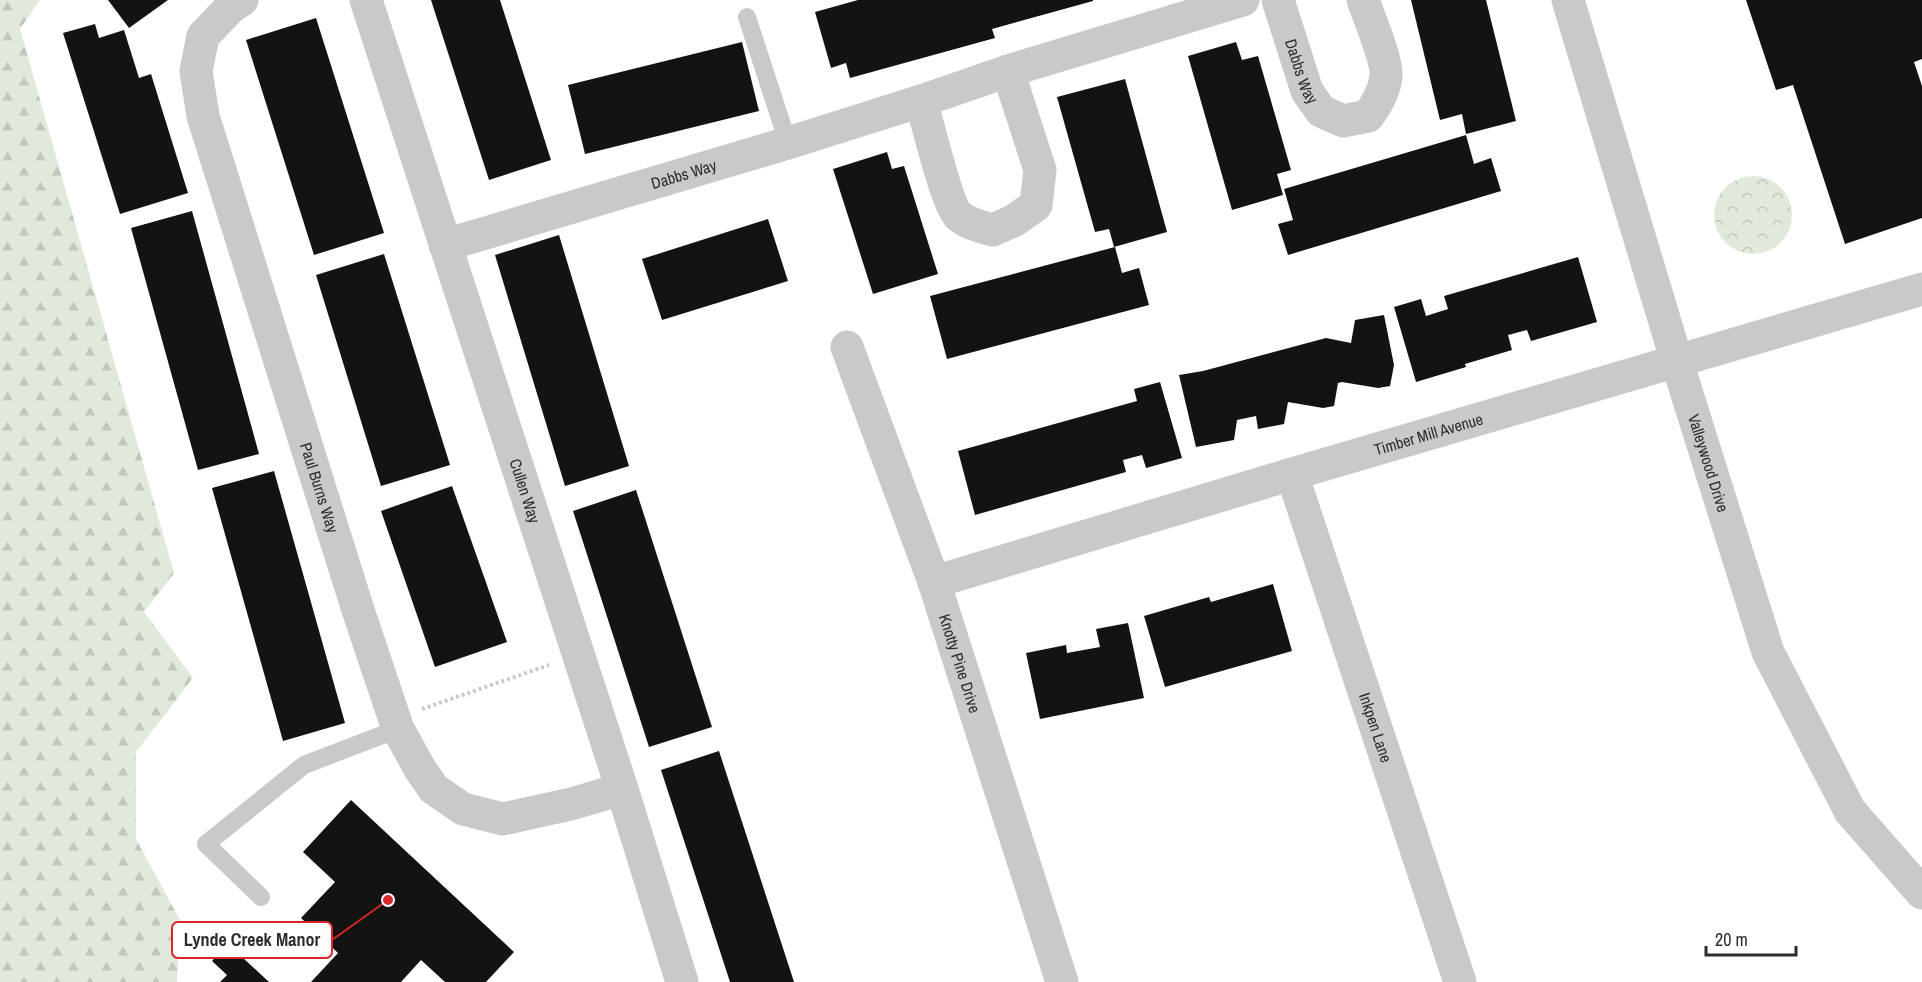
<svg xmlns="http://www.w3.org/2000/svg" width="1922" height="982" viewBox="0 0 1922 982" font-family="'Archivo Narrow',sans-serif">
  <defs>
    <pattern id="forest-firs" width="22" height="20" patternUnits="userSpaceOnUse" patternTransform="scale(1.5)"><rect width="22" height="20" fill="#e0e9da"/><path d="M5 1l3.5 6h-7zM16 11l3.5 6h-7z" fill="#c0c8bb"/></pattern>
    <pattern id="park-crowns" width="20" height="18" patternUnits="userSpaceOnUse" patternTransform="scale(1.5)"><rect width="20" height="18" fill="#e0e9da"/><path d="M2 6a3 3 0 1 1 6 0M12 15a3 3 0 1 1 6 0" fill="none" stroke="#c0c8bb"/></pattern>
  </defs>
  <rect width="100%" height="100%" fill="#fff"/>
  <path fill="url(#forest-firs)" d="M0,0H40L20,29L174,573L144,612L193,678L136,752V839L181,922L177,982H0Z"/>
  <path fill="url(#park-crowns)" d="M1714 215a39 39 0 1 1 78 0a39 39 0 1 1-78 0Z"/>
  <path fill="#131313" d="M108,0H168L129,28Z
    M431,0H500L551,160L489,180Z
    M858,0H1093V1L992,29L995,38L850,78L846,63L831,68L815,12Z
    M1411,0H1486L1516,121L1466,134L1462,114L1440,120Z
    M1746,0H1922V59L1914,62L1922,86V218L1845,244L1793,85L1776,90Z
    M316,18L384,233L314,255L246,40Z
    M95,24L99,38L124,30L139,78L151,74L188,193L120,214L63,33Z
    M742,42L759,111L585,154L568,85Z
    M1236,42L1242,60L1258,56L1291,170L1277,174L1283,195L1232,210L1188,56Z
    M1125,79L1167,232L1114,247L1109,229L1095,232L1057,97Z
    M1466,135L1474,164L1491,158L1501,191L1288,255L1278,224L1293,220L1284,189Z
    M887,152L892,169L904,166L938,274L873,294L833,169Z
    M192,211L259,454L198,470L131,228Z
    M768,219L788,281L662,320L642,259Z
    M559,235L629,466L565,486L495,255Z
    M1115,247L1122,273L1139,268L1149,305L947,359L930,296Z
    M384,254L450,465L381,486L316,275Z
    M1578,257L1597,322L1531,341L1527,330L1508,335L1512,350L1465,364L1466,367L1416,382L1394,307L1421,299L1426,316L1448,309L1444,296Z
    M1384,315L1394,365L1390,386L1378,388L1342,382L1338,383L1334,406L1323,408L1288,402L1284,424L1258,429L1256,416L1237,420L1234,440L1196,447L1179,375L1203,371L1326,338L1351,343L1355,320Z
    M1160,382L1182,458L1146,468L1142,455L1123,460L1126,472L975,515L958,451L1137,401L1134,389Z
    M274,471L345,723L283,741L212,488Z
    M452,486L507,642L435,667L381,511Z
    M636,490L712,727L649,747L573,511Z
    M1273,584L1292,651L1165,687L1144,616L1209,597L1211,602Z
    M1128,623L1144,698L1040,719L1026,653L1066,645L1067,653L1100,647L1096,629Z
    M719,751L794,982H730L661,770Z
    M351,800L514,952L486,982H445L421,960L401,982H311L338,953L301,918L335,882L303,852Z
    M228,944L269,982H220L227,975L212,961Z"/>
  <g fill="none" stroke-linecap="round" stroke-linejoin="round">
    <path stroke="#c9c9c9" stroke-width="4" stroke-dasharray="3 3" stroke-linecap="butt" d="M422,709L549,665"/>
    <path stroke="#c9c9c9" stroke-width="18" d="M747,17L788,143
      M261,897L206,844L304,765L398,729"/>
    <g stroke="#c9c9c9" stroke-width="33">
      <path id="s1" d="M242,0L232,6L203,36L196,71L203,116L358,610L398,729L420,769L434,789L463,809L503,819L571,804L622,789"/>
      <path id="s2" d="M366,0L622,789L682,982"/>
      <path id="s3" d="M1278,0L1307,91L1321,111L1343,121L1368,116C1377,104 1384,92 1386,77C1388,62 1369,17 1363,0"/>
      <path id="s4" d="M1568,0L1677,362L1768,652L1850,811L1922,893"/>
      <path d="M921,101C927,120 947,206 959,216C968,224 982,227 993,230L1015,220L1036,205L1040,170L1008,71"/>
      <path id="s5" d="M445,245L788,143L921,101L1008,71L1243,0"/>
      <path id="s6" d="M847,347L934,582L1062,982"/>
      <path id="s7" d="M1292,474L1460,982"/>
      <path id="s8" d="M934,582L1292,474L1922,289"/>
    </g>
  </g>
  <g text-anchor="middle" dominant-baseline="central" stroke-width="6" stroke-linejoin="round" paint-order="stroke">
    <g font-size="16" fill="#2c2c2c" stroke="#fff">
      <text stroke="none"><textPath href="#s3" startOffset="75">Dabbs Way</textPath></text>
      <text stroke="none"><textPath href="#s5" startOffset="249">Dabbs Way</textPath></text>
      <text stroke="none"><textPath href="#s8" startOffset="516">Timber Mill Avenue</textPath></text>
      <text stroke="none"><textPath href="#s4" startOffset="484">Valleywood Drive</textPath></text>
      <text stroke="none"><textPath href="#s1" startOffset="524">Paul Burns Way</textPath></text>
      <text stroke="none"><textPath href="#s2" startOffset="516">Cullen Way</textPath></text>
      <text stroke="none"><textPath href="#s6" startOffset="336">Knotty Pine Drive</textPath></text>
      <text stroke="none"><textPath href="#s7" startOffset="267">Inkpen Lane</textPath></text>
    </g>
  </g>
  <path fill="none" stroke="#d62828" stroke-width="2" d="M388 900L332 940"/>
  <circle fill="#d62828" stroke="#fff" stroke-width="2" cx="388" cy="900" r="6"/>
  <rect fill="#fff" stroke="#d62828" stroke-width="2" x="172" y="922" width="160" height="36" rx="6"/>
  <g font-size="18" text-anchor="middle" font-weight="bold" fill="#2c2c2c">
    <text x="252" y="946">Lynde Creek Manor</text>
  </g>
  <path d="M1706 946v9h90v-9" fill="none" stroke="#2c2c2c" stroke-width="3"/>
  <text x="1715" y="946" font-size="18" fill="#2c2c2c" stroke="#ffffff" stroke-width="4.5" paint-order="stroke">20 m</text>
</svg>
